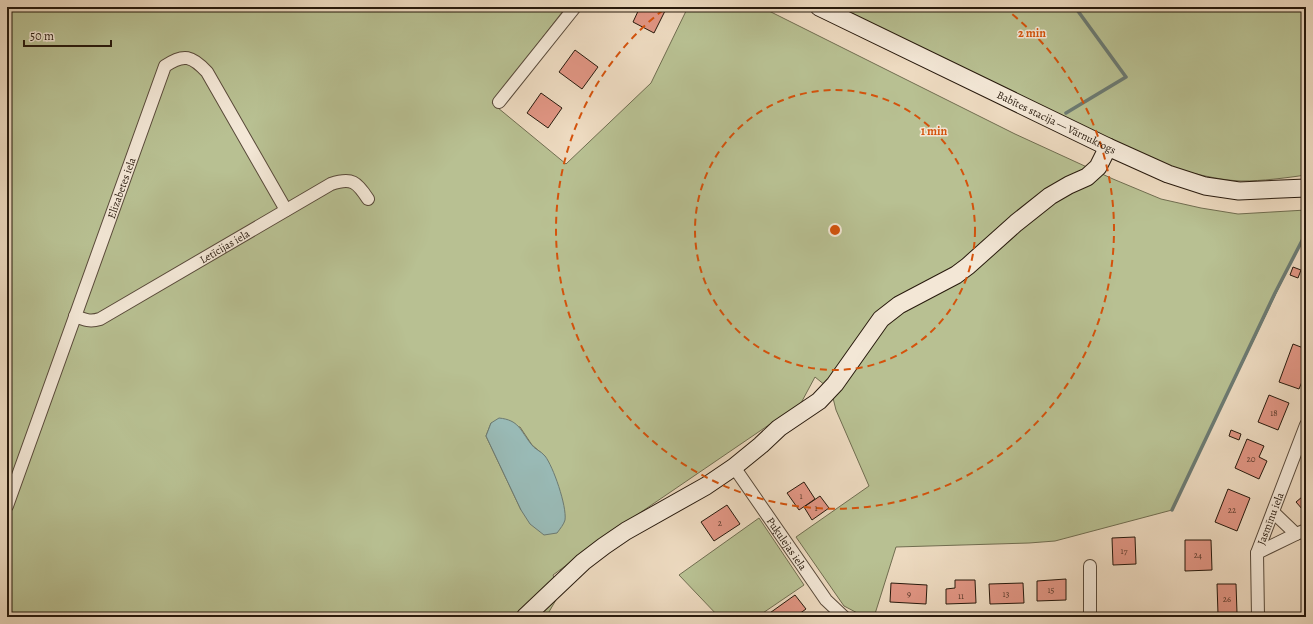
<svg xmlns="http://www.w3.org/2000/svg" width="1313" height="624" viewBox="0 0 1313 624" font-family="Alegreya,serif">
  <rect width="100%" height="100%" fill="#eddac0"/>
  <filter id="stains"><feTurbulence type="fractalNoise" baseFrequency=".005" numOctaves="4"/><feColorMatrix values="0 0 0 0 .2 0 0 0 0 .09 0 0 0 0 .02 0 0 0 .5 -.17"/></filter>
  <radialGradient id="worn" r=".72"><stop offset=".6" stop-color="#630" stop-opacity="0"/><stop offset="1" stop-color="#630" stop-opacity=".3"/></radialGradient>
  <path fill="#b8c092" stroke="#706d50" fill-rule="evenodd" d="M7,7H566L492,103L566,164L651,83L688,7H761L1015,134L1113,179L1161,199L1201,208L1238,214L1306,210V231L1172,510L1055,541L1029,543L896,547L874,617H865L844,606L796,537L869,486L836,410L831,390L815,377L801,403L606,536L553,575L560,593L546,617H7ZM491,423L520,427L532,445L545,456L521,510L486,436Z
    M834,7H1306V175C1285,178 1263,181 1241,181C1217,180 1193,173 1171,168Z
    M759,518L804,585L757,617H719L679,575Z"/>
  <path fill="#99bab6" stroke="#6c7a72" d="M499,418C519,420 520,430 531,444C534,449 541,451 545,456C553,466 567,506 565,520C564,524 560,529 557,533L544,535L530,524L521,510L486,436L491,423Z"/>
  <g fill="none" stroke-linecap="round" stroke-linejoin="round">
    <path stroke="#6c7a72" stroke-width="3.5" d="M1066,113L1126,77L1075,7
      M1172,510L1275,293L1306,233"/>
  </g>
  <path fill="#e09583" stroke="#281a0d" d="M640,7H667L654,33L633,22Z
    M575,50L598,67L582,89L559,72Z
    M541,93L562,108L548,128L527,113Z
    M1293,267L1301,270L1298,278L1290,275Z
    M1293,344L1306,349V372L1299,389L1279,382Z
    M1269,395L1289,403L1278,430L1258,422Z
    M1231,430L1241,434L1239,440L1229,436Z
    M1247,439L1264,446L1259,457L1267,461L1259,479L1235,468Z
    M804,482L815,499L799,510L787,493Z
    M1228,489L1250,498L1237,531L1215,522Z
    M820,496L829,508L812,520L804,507Z
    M1302,497L1306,501V507L1303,510L1296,502Z
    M727,505L740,524L714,541L701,522Z
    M1135,537L1136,564L1113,565L1112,538Z
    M1185,540H1211L1212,570L1185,571Z
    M1066,579V600L1037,601V581Z
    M955,580H975L976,603L946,604V589L955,588Z
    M891,583L927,585L926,604L890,602Z
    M1023,583L1024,603L990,604L989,584Z
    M1217,584H1236L1237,613L1218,614Z
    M795,595L806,609L799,614L801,617H768L767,615Z"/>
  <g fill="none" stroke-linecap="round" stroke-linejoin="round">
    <g stroke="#594a3a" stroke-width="14">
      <g id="street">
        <path d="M499,102L575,7"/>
        <path id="s1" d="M75,316C85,320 90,322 100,319L331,184C352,177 357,182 368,199"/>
        <path id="s2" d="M734,467L826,600L844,617"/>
        <path id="s3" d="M7,506L165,66C184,53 192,56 207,72L286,210"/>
        <path d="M1273,512L1296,534"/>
        <path d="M1257,553L1296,534L1306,530"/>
        <path d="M1090,566V617"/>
        <path id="s4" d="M1258,617L1257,553L1306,425"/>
      </g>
    </g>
    <g stroke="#281a0d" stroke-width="19">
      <g id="secondary">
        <path id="s5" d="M819,7L1108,147L1168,174L1205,186L1239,191L1306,188"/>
        <path d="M525,617L583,562L604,546L626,531L706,486L734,467L761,445L779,428L819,401L835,384L881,319L899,305L956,275L968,266L1016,223L1050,196L1069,185L1087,177L1098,167L1108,147"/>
      </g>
    </g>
    <use href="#street" stroke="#f3e7d6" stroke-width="12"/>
    <use href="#secondary" stroke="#f3e7d6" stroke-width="17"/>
  </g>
  <g fill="none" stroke="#d5530c" stroke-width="2" stroke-dasharray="7 5">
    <circle cx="835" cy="230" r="140"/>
    <path d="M1003 7A279 279 0 1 1 667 7"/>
  </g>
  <g text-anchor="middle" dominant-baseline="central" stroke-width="3" stroke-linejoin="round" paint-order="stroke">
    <g font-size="9" fill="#56392a">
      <text x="1274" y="413">18</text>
      <text x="1251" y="459">20</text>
      <text x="801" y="496">1</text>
      <text x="816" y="508">1</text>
      <text x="1232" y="510">22</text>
      <text x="720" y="523">2</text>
      <text x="1124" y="551">17</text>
      <text x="1198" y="555">24</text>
      <text x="1051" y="590">15</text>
      <text x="909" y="594">9</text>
      <text x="1006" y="594">13</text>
      <text x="961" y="596">11</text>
      <text x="1227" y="599">26</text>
    </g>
    <g font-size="11" fill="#281a0d" stroke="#f3e7d6">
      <text stroke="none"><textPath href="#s5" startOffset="264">Babītes stacija — Vārnukrogs</textPath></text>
      <text stroke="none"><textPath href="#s3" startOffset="338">Elizabetes iela</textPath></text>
      <text stroke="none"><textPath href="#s1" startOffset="170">Letīcijas iela</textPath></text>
      <text stroke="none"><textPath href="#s4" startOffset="101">Jasmīnu iela</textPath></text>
      <text stroke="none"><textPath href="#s2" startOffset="93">Puķulejas iela</textPath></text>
    </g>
  </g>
  <circle cx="835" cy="230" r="6" fill="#d5530c" stroke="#f3e7d6" stroke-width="2"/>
  <g font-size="12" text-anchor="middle" font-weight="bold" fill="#d5530c" stroke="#f3e7d6" stroke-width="3" stroke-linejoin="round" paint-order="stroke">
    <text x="1032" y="37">2 min</text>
    <text x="934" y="135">1 min</text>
  </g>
  <rect width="1313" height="624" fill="none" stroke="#eddac0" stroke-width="24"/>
  <rect x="8" y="8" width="1297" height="608" fill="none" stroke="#281a0d" stroke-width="2"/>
  <rect x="12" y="12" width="1289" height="600" fill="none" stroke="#281a0d"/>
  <path d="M24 40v6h87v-6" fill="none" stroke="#281a0d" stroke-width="2"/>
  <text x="30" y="40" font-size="12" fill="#281a0d" stroke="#f3e7d6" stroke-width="3" paint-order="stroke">50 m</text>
  <rect width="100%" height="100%" filter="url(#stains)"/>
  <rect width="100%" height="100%" fill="url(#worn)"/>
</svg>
